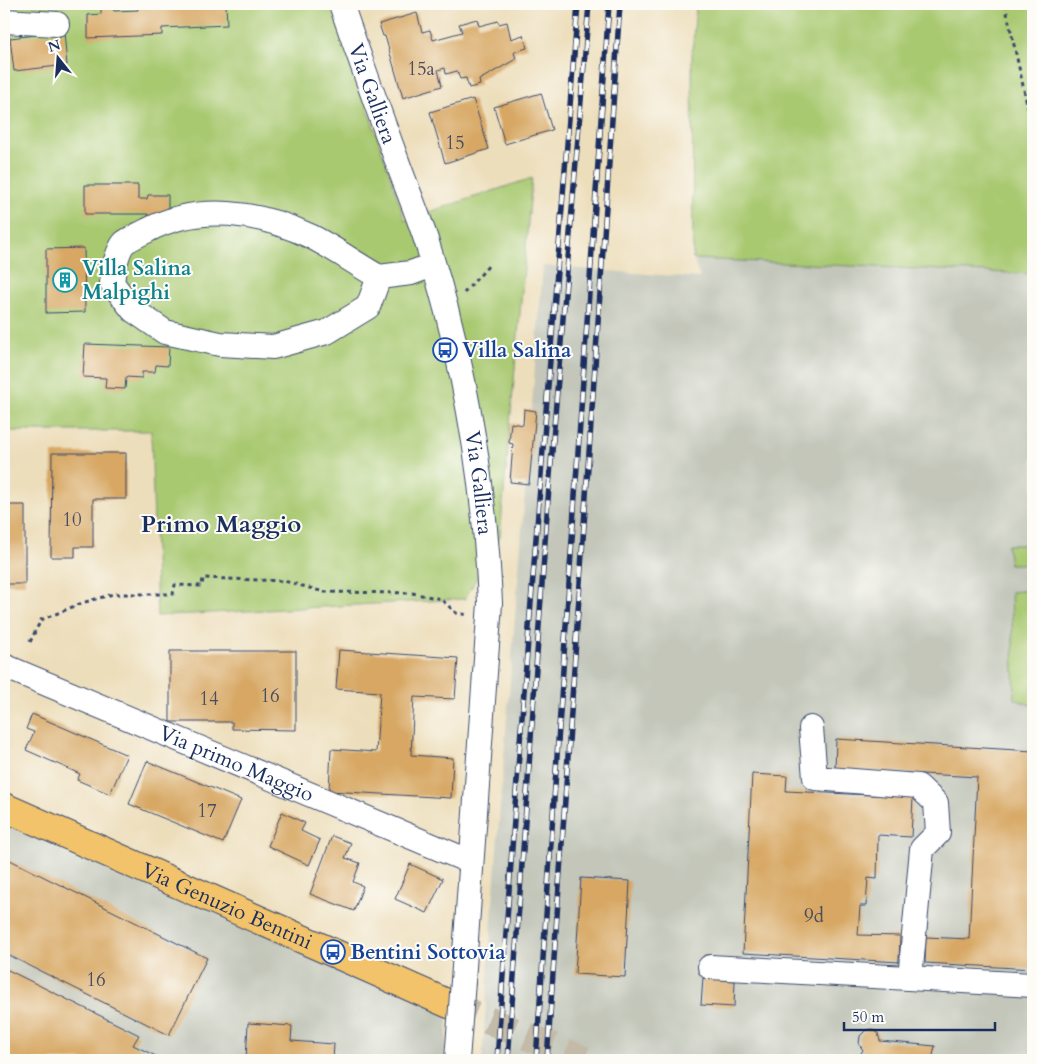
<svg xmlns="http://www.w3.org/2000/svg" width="1037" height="1064" viewBox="0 0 1037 1064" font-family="Cardo,serif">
  <rect width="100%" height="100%" fill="#fdfcf7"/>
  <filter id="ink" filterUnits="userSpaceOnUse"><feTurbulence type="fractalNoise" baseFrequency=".02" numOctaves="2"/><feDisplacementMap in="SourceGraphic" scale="10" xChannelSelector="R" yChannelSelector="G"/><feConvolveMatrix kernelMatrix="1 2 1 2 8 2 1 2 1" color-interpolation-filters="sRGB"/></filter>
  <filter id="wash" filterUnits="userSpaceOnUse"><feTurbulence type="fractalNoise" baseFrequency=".0096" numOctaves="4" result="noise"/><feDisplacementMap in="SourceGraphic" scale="20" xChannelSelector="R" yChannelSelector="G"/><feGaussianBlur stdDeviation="1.12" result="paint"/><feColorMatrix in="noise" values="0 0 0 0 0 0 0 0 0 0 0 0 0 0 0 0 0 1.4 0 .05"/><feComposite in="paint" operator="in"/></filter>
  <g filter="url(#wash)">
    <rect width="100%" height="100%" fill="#eddebb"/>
    <path fill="#c3c6b9" d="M693,259L1033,274V1060H482L500,806L543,266L700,278Z
      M4,811L449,1004L445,1060H4Z"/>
    <path fill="#a9c971" stroke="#627c68" d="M4,4H333L405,220L532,178L500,536L465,599L157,616L151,431H4Z
      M696,4H1033V274L693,259L692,55Z
      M1007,545H1033V564H1010Z
      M1033,590V706L1015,699L1011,592Z"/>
    <g id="blocks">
      <path fill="#d7a763" d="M101,4H112L114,11L138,10L137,4H226L227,25L162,28V35L88,38V15L101,14Z
        M417,13L422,32L430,30L433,40L462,32L459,24L477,19L479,26L498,21L499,24L507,22L511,39L523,35L527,48L514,52L516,59L479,80L480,85L469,88L466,78L460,79L457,71L446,74L445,68L438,70L442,86L403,98L385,36H383L379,24Z
        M64,32L67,65L14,71L10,38Z
        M541,93L552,130L505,144L494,107Z
        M473,99L489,149L445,163L430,112Z
        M85,185H138V199H147L148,195H168V217H148V214H85Z
        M84,248L85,312L46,313V249Z
        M85,344L169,347L168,366L156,365L155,372H142V378L126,377L125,389L105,388L106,378L83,377Z
        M524,409L536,411L529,484L510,482L513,444L509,443L511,423L523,425Z
        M52,453H126V499H93V547H75V557H51Z
        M4,505H25V584H4Z
        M339,650L458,658L455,699L414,697L411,755L453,758L451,798L329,791L331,749L376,752L380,692L336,689Z
        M170,651H296V730L232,729V722H170Z
        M32,714L127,755L110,794L77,780L80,774L26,750L34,732L26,729Z
        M836,739L1033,751V969L925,963L926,937L969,939L977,777L835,769Z
        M147,761L241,800L223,843L129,804Z
        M752,774L787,776L786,791L913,797L911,837L878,835L877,879L868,878L866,906H860L858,935L900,936L899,962L743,953Z
        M282,812L305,823L301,831L320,840L309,865L268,846Z
        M332,836L351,843L345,858L360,863L353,882L363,886L354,911L310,894Z
        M4,857L207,958L169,1035L4,953Z
        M410,864L443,879L427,913L395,899Z
        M581,878L630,881L625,977L575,974Z
        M4,968L139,1035L133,1045L164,1060H4Z
        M703,978L735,981L734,1007L701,1005Z
        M248,1023L292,1026L291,1041L334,1044L333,1060H246Z
        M872,1029L878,1033L880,1041L935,1046L932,1060H857L863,1050L859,1044L860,1036L866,1030Z"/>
    </g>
  </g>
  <g filter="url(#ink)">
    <use href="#blocks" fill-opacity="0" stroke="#3a496c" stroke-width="1"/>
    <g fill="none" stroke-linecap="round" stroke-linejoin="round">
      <path stroke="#c3bba8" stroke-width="28" stroke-dasharray="28 14" stroke-linecap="butt" d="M449,1004L584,1060"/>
      <g stroke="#3a496c" stroke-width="26">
        <g id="minor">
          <path id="s1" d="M341,4C359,56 378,109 397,161C407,189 419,217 428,246C464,360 485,483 490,603L463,981"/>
          <path d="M4,21L57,24"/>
          <path d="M379,277C356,264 334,248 310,236C259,212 199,203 148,230C141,234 130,238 124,243C117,251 113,272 112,283L133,310L165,332L220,344L273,347L327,332L368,307L379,277L411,273L433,265"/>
          <path id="s2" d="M4,666L471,862"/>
          <path d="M811,728L815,778L918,786L936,803L938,833L922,849L910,978"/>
          <path d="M710,967L1033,985"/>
          <path d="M457,1060L459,1034"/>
        </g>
      </g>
      <g stroke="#3a496c" stroke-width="30">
        <g id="major">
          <path id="s3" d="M4,807L449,1004"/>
        </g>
      </g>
      <path stroke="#3a496c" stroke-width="3" stroke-dasharray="4 4" stroke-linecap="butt" d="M1005,4L1033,131
        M464,293L490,264
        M30,642L41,620L82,603L113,594H173L175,585L202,586L203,578L284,581L324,592L412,593L441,599L456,613L469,615"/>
      <use href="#minor" stroke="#fff" stroke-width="24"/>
      <use href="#major" stroke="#f2c36a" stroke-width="28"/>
      <g stroke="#1b2f5e" stroke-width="5.5">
        <path id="rail" d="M497,1060L515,806L578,4
          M508,1060L548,500L589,4
          M536,1060L609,4
          M547,1060L620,4"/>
      </g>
      <use href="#rail" stroke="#fdfcf7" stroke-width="4" stroke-dasharray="11" stroke-linecap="butt"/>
      <g stroke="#3a496c" stroke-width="26" stroke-linecap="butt">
        <path id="minor-bridge" d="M459,1034L463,981"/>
      </g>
      <use href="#minor-bridge" stroke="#fff" stroke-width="24"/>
    </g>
  </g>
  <defs>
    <g id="building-ring" transform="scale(1.25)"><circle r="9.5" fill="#fdfcf7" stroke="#0f9aa8" stroke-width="1.5"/><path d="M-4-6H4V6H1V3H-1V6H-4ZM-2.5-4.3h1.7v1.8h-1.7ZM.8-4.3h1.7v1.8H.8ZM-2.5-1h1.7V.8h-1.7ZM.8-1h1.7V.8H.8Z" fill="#0f9aa8"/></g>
    <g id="bus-ring" transform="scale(1.25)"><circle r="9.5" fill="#fdfcf7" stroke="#1a4fb4" stroke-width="1.5"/><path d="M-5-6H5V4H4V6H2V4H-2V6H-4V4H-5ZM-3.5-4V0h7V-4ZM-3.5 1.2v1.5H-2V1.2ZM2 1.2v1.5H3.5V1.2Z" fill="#1a4fb4"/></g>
  </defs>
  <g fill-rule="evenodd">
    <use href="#building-ring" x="65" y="280"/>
    <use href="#bus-ring" x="445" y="350"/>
    <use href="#bus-ring" x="333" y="952"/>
  </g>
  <g text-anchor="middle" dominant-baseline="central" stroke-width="4" stroke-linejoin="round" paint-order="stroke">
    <g font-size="19" fill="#4a4d5f">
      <text x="421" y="69">15a</text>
      <text x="455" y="143">15</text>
      <text x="72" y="520">10</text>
      <text x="270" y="696">16</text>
      <text x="209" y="699">14</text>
      <text x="207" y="811">17</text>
      <text x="814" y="916">9d</text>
      <text x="96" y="980">16</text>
    </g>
    <g font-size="21" fill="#1b2f5e" stroke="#fdfcf7">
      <text stroke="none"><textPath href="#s1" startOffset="95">Via Galliera</textPath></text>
      <text stroke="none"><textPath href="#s1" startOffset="500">Via Galliera</textPath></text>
      <text stroke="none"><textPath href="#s2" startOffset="252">Via primo Maggio</textPath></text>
      <text stroke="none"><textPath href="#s3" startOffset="244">Via Genuzio Bentini</textPath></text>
    </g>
    <g font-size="21" font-weight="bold" fill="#0d838f" stroke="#fdfcf7" text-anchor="start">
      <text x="82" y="268">Villa Salina<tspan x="82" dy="24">Malpighi</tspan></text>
    </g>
    <g font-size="21" font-weight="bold" fill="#164399" stroke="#fdfcf7" text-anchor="start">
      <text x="462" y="350">Villa Salina</text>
      <text x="350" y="952">Bentini Sottovia</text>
    </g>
    <g font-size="24" font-weight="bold" fill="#1b2f5e" stroke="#fdfcf7">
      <text x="221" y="524">Primo Maggio</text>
    </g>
  </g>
  <rect width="1037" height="1064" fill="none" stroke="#fdfcf7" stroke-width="20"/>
  <g transform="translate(58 58) rotate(343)" stroke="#fdfcf7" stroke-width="4" paint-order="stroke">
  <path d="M0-4L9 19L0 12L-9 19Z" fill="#1b2f5e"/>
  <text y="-8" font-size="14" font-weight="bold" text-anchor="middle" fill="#1b2f5e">N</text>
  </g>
  <path d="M844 1022v8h151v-8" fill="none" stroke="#1b2f5e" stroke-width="2.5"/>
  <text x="852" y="1022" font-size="15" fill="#1b2f5e" stroke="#fdfcf7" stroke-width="4" paint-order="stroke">50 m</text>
</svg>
